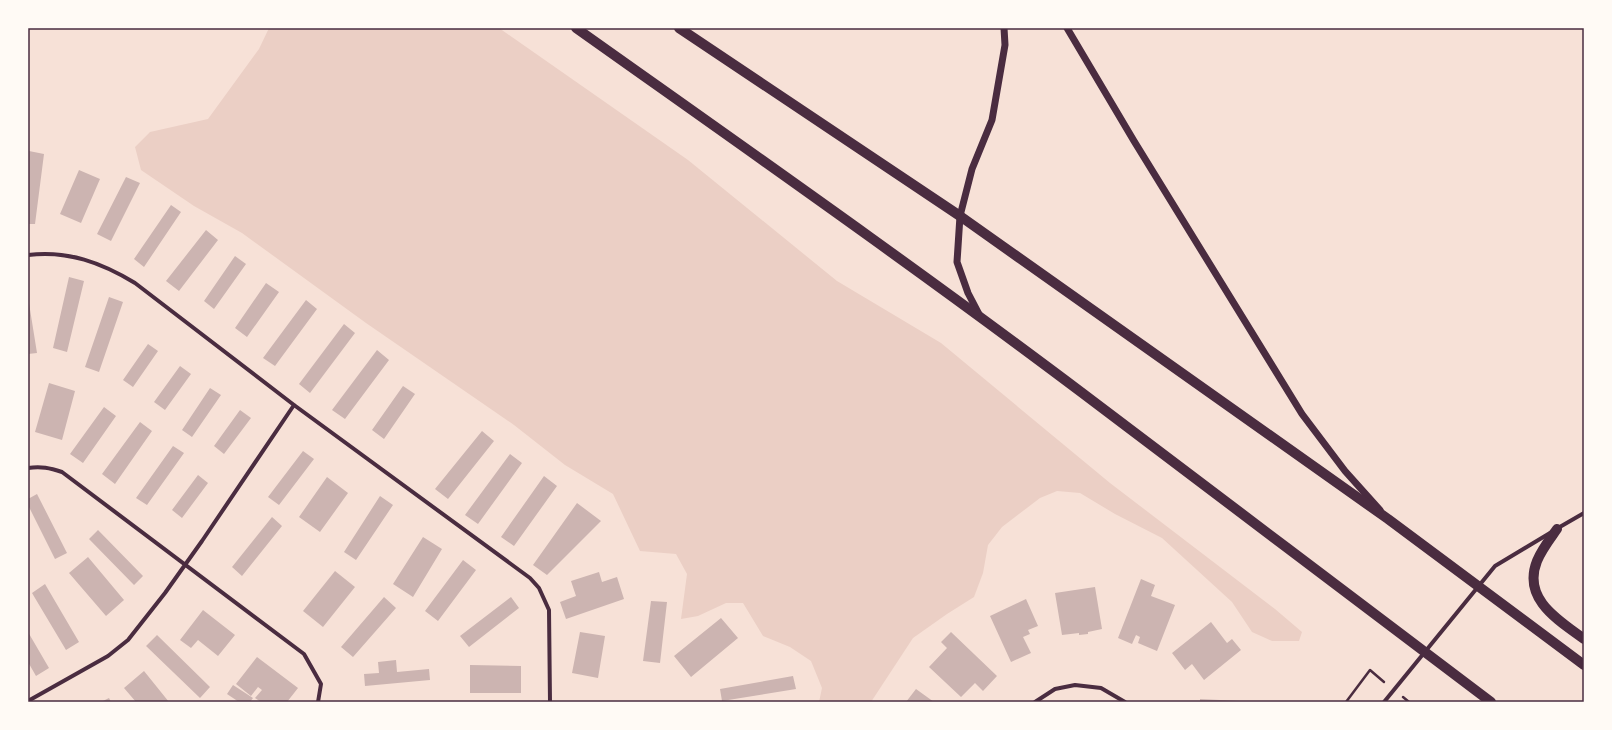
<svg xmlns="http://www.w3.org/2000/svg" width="1612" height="730" viewBox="0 0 1612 730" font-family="'DejaVu Sans',sans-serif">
  <rect width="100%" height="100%" fill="#f7e1d7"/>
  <path fill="#ebcfc5" d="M269,28H499L688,160L837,281L941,343L1110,483L1275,609L1302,632L1299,641H1272L1252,632L1232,602L1162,538L1115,514L1080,493L1057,491L1040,498L1002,527L988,545L983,573L974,597L947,614L913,638L871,702H819L822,688L811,661L790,647L763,636L743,603H726L698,616L681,619L687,574L676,554L640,551L613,494L565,465L514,425L366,323L242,233L194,206L141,170L135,147L150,132L208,119L259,49Z"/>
  <path fill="#ccb4b1" d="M29,151L44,154L35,224H28Z
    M79,170L100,179L81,223L60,214Z
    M126,177L140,183L111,241L97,234Z
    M171,205L181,212L144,267L134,259Z
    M206,230L218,240L179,291L166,281Z
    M235,256L246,264L214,309L204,301Z
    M69,277L84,281L67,352L53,348Z
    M266,283L279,292L247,337L235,328Z
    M28,297L37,353L28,354Z
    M109,297L123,302L99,372L85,367Z
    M306,300L317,309L275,366L263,358Z
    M344,324L355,333L310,393L299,384Z
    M148,344L158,351L133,387L123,380Z
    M377,350L389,360L345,419L332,410Z
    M180,366L191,374L165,410L154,402Z
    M49,383L75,391L62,440L35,432Z
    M403,386L415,394L384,439L372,430Z
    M210,388L221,395L192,437L182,430Z
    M104,407L116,416L83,463L70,454Z
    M240,410L251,418L224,454L214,446Z
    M140,422L152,431L115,484L102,474Z
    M482,431L494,441L448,499L435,489Z
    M173,446L184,453L147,505L136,498Z
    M303,451L314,459L279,505L268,497Z
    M510,454L522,463L478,524L465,515Z
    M198,475L208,483L182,518L172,510Z
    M544,476L557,486L514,546L501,537Z
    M327,477L348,493L320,532L299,517Z
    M37,494L67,553L55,559L28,505V499Z
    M380,496L393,505L356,560L344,552Z
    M577,503L601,521L547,575L533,565Z
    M272,517L282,526L242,576L232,567Z
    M98,530L143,576L134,585L89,539Z
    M423,537L442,549L413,597L393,584Z
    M88,557L124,600L106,616L69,573Z
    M463,560L476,570L438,621L425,611Z
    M335,571L355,587L323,627L303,611Z
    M599,572L602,582L617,577L624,599L566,619L560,602L576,596L571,581Z
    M1141,579L1155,585L1151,596L1175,605L1157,651L1138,643L1140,637L1136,635L1132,644L1118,638Z
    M45,584L79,642L66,650L32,593Z
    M1095,587L1102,629L1088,632V634L1079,635V633L1062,635L1055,593Z
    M384,597L396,608L353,657L341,647Z
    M511,597L519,608L469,647L460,636Z
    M1026,599L1038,626L1028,630L1030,634L1023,637L1031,653L1011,662L990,616Z
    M651,601L667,602L660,663L643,661Z
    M203,610L235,635L218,656L198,640L191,648L180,640Z
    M721,618L738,638L691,677L674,656Z
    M1211,622L1227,643L1232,639L1241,650L1204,680L1192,664L1185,670L1172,653Z
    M28,632L49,668L36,676L28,662Z
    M580,632L605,636L598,678L572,673Z
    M951,632L997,676L983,691L975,683L961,697L929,667L947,648L941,642Z
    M157,635L210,687L200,698L146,646Z
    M257,657L298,688L287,702H261L255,698L262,690L258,687L251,696L236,684Z
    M396,660L397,672L429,669L430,680L365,686L364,674L379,673L378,662Z
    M470,665L521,666V693H470Z
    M144,671L169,702H136L124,688Z
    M793,676L796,689L722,701L720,689Z
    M233,685L253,698L250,702H239L227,694Z
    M916,689L934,702H906Z
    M109,698L111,702H101Z
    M1200,699L1240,701V702H1200Z"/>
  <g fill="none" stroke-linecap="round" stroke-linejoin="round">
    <path stroke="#4a2c40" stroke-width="2.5" d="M1403,697L1409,702
      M1346,702L1370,670L1384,682"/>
    <path stroke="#4a2c40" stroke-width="4" d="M28,255C68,250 102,263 135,283L294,405L530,578L539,588L549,610L550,702
      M28,468C41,466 50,468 62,472L304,654L321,684L318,702
      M1558,528L1584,513
      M28,701L108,656L128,640L165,593L202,541L294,405
      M1035,702L1055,689L1075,685L1101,688L1125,702
      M1384,702L1495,566L1550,533"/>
    <path stroke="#4a2c40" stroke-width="7" d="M1067,28L1134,141L1302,414L1345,471L1380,510
      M980,316L968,293L957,262L960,216L972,169L992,120L1005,45L1004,28"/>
    <path stroke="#4a2c40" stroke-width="10" d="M576,28C745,148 915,267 1081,392C1218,495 1354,599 1491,702
      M679,28L960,216L1388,519L1584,665
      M1557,529C1550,539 1542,549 1537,561C1522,599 1558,620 1584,639"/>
  </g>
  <rect width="1612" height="730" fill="none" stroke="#fffaf5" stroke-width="58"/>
  <rect x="29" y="29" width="1554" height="672" fill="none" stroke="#4a2c40" stroke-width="1.5"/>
</svg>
